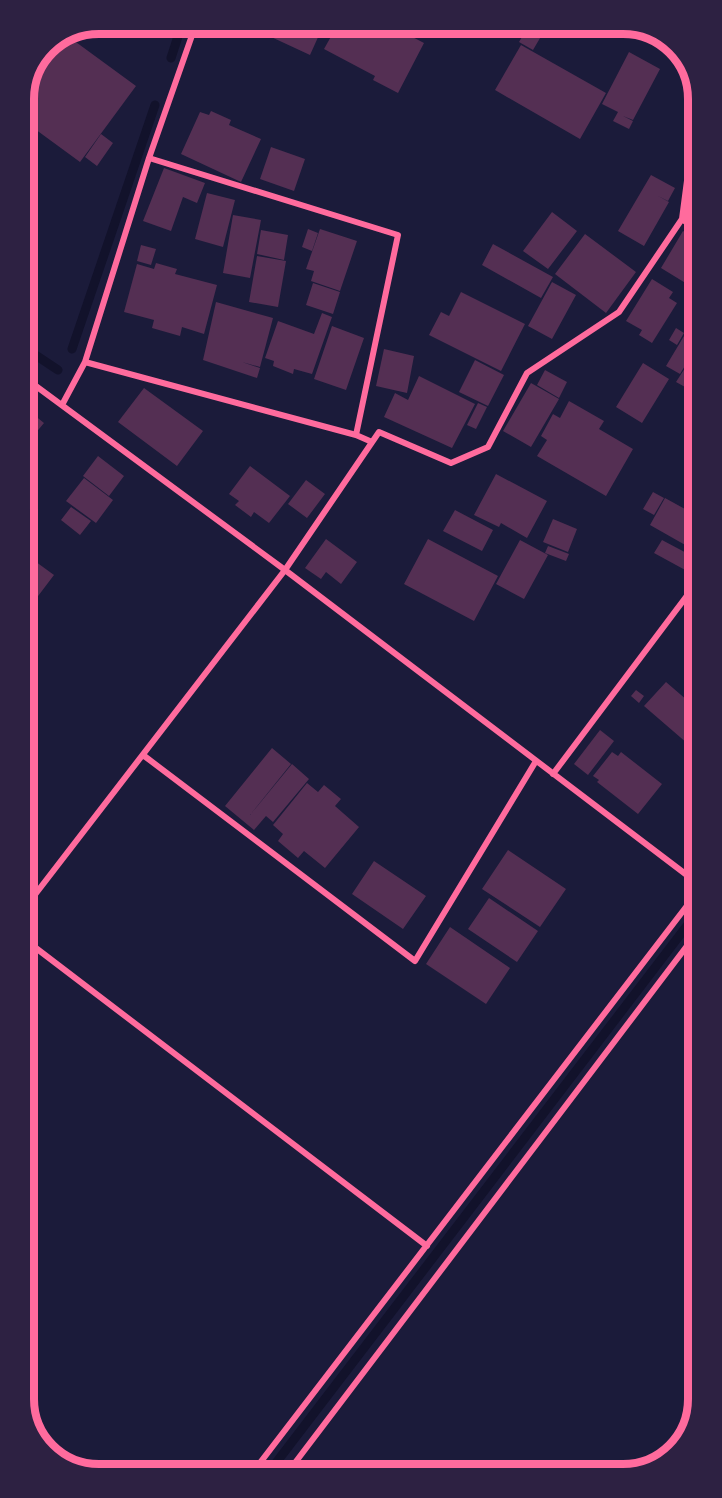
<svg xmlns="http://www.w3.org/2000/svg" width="722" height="1498" viewBox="0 0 722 1498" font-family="Figtree,sans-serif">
  <rect width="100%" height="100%" fill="#1b1b3a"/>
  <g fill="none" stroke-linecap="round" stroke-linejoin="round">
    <path stroke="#12122b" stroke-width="9" d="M171,58L182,24
      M25,348L58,370
      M72,349L155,105
      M269,1472L696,914"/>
  </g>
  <path fill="#542f53" d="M243,24H324L310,55Z
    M338,24H378L397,34L399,30L424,43L398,93L373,80L375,76L324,49Z
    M529,25L543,33L533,50L519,42Z
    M69,37L136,86L80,162L24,121V95L46,46Z
    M521,45L606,93L580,139L495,90Z
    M629,52L660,69L633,120L623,116L633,121L629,129L613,121L618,112L602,104Z
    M211,111L231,120L229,125L261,139L241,182L181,154L200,112L209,115Z
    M101,134L113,143L97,166L85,157Z
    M271,147L305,159L294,191L260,179Z
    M164,168L205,183L197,203L183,197L171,231L143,221Z
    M651,175L675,188L668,201L658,196L669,202L644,246L618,231Z
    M25,186L37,195L25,211Z
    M207,193L235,200L223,247L195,239Z
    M552,212L577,231L548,269L523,251Z
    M233,215L261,220L250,278L223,273Z
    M308,229L318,233L312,251L302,247Z
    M320,229L357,241L340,291L311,281L314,271L306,269Z
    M261,230L288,235L284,260L257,254Z
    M683,231L693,237L692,287L661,268Z
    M585,234L636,272L606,313L555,274Z
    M493,244L553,277L541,298L482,265Z
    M141,245L156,249L151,265L137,261Z
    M257,256L286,261L278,307L249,302Z
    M156,263L177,269L175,274L217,285L204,334L182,327L180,336L152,328L154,320L124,312L137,264L154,269Z
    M652,279L673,292L669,298L677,303L652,343L639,335L642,330L626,321Z
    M552,282L576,295L552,339L528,326Z
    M313,283L340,292L333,314L306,305Z
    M461,292L525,324L501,371L429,335L441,312L449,316Z
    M216,302L273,318L260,367L242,362L260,368L257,378L203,360Z
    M322,313L332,317L312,374L294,369L293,374L273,366L274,361L265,358L278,321L314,334Z
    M332,326L364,338L346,390L314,379Z
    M676,328L684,333L677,345L669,340Z
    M687,331L693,335L694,351L680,374L666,366Z
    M384,349L414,356L407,393L376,386Z
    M694,354V392L676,382Z
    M475,360L504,375L488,406L459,392Z
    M643,363L669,379L642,423L616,407Z
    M545,370L567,382L559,398L537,385Z
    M419,376L475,404L452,448L384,417L395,393L408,400Z
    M531,383L559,399L531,447L503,431Z
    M144,388L203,431L177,466L118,422Z
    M569,401L604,421L599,429L633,449L606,496L537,456L547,440L541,436L553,414L560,418Z
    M478,403L487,407L476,429L467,425Z
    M33,414L44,423L34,435L26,430V424Z
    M98,456L124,476L109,496L83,476Z
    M250,466L290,496L269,523L254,512L251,517L235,505L239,501L229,494Z
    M496,474L547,501L527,538L501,523L499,527L474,515Z
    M84,478L113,500L96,523L66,501Z
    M306,480L325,494L307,518L288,504Z
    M653,492L664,498L654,515L643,509Z
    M665,498L694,514V550L650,525Z
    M71,507L91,521L80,535L61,520Z
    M455,510L493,530L482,551L443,531Z
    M553,519L577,529L568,552L543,542Z
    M326,539L357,562L341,584L326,572L321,579L305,568Z
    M428,539L498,576L474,621L404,584Z
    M520,540L548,555L524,599L496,584Z
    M662,540L694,557L687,571L654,553Z
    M548,546L569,554L566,561L545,553Z
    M26,558L32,559L54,575L26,612Z
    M666,682L695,707V750L644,706Z
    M636,690L644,696L639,703L631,696Z
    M600,730L614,741L588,775L574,764Z
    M272,748L291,764L250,815L292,764L309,779L273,822L266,816L254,830L225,806Z
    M612,752L618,756L621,752L662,784L638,814L597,782L599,780L593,776Z
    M307,783L318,792L324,785L341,799L335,806L359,827L325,868L304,851L298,858L278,841L283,834L273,825Z
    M508,850L566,889L540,927L482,889Z
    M374,861L426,896L403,929L352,894Z
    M489,898L538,931L517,962L468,929Z
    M450,927L510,968L486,1004L426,964Z"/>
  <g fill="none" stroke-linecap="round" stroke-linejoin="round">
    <path stroke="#ff6b9d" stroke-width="6" d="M149,158L398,235L356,435
      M682,219L693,227
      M85,362L356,435L372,442
      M25,378L285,570L696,882
      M62,405L85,362L149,158L196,24
      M143,755L415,961L536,761
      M553,774L695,585
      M27,905L285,570L379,432L451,463L488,447L527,373L619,312L682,219L693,135
      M28,942L427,1246
      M253,1472L696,894
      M288,1472L696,934"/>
  </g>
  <path d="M0 0H722V1498H0ZM99 34H623A65 65 0 0 1 688 99V1399A65 65 0 0 1 623 1464H99A65 65 0 0 1 34 1399V99A65 65 0 0 1 99 34Z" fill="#2d2142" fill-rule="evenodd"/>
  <path fill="none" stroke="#ff6b9d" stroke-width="8" d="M99 34H623A65 65 0 0 1 688 99V1399A65 65 0 0 1 623 1464H99A65 65 0 0 1 34 1399V99A65 65 0 0 1 99 34Z"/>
</svg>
